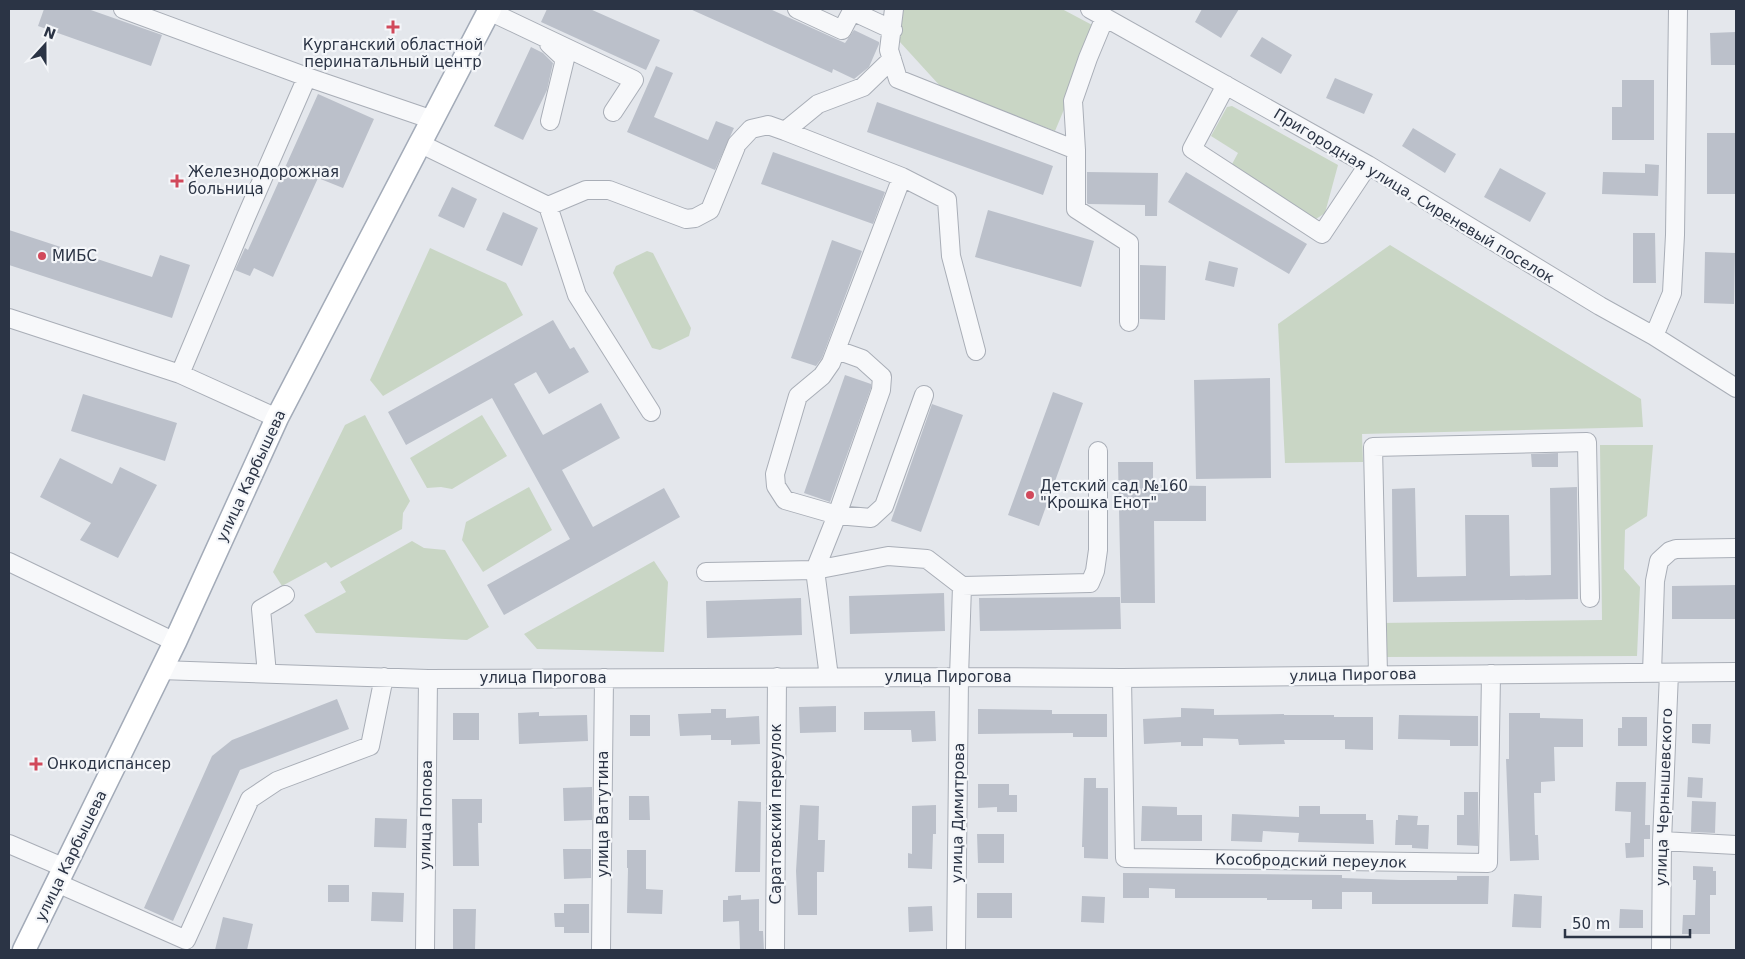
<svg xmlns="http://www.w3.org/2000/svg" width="1745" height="959" viewBox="0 0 1745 959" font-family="'DejaVu Sans',sans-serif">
  <rect width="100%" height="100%" fill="#e4e7ec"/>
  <path fill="#c9d6c5" d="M903,9H1062L1094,26V38L1055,131L941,87L899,41Z
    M1232,106L1338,165L1325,213L1316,219L1231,166L1238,153L1211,136L1227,107Z
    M1390,245L1641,399L1643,427L1362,434L1363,462L1285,463L1278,324Z
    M430,248L506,283L523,315L383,396L370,380Z
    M647,251L653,253L691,328L689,336L660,350L652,348L613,273L616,266Z
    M365,415L410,501L403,513L402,529L331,568L326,562L282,586L273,572L345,425Z
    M482,415L507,456L452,489L441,487L427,488L410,458Z
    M1600,445H1653L1647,516L1625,530L1624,569L1640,587L1637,656L1381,657L1380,623L1602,620Z
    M529,487L552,530L483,572L462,540L466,522Z
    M412,541L424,548L445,550L489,627L467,640L316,633L304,615L346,592L340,582Z
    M654,561L668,582L664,652L537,649L524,634Z"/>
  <path fill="#bbc0ca" d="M44,9H88L162,35L151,66L38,26Z
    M547,9H590L660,40L646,70L541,22Z
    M690,9H770L845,43L854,30L879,42V44L869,67L854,79L833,69L832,73Z
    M1202,9H1239L1221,38L1195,22Z
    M1736,32V65H1711L1710,33Z
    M1262,37L1292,55L1281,74L1250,56Z
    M531,47L543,53L553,63L547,90L523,140L494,126Z
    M656,66L673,73L654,117L708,140L716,121L734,128L715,170L627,132Z
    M1335,78L1373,94L1364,114L1326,98Z
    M1622,80H1654V140H1612V107H1622Z
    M318,94L374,119L343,188L318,178L273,277L254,268L250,276L235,270L245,248L248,250Z
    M877,102L1053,166L1043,195L867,132Z
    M1413,128L1456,154L1445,173L1402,146Z
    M1707,133H1736V194H1707Z
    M773,152L885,192L873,224L761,184Z
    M1645,164L1659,165L1658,196L1602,194L1603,172L1645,173Z
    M1500,168L1546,193L1530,222L1484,197Z
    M1087,172L1158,173L1157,216H1145V205L1088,204L1087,203Z
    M1186,172L1307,244L1289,274L1168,202Z
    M452,187L477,199L464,228L438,216Z
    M988,210L1094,241L1081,287L975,257Z
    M503,212L538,228L522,266L486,250Z
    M9,230L152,277L160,255L190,265L172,318L9,265Z
    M1633,233H1655L1656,283H1633Z
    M832,240L862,251L822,358L816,366L791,358Z
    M1705,252L1735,253L1734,304L1704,303Z
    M1209,261L1238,268L1234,287L1205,280Z
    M1140,265L1166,266L1165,320L1140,319Z
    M553,320L570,349L574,347L589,372L549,394L536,372L514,384L543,435L601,403L620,438L562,470L593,527L664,488L680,517L504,615L487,585L570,539L492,398L406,445L388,412Z
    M845,375L871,384V388L830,502L804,493Z
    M1270,378L1271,478L1196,479L1194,380Z
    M1053,392L1083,403L1039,526L1008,515Z
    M83,394L177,423L165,461L71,431Z
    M932,404L963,415L921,532L891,521Z
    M1558,453V467H1532L1531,454Z
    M60,458L112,484L120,467L157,485L118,558L80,540L91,523L40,497Z
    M1118,462H1153V485L1206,486V521H1154L1155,603H1121Z
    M1577,487L1578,599L1393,602L1392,489L1415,488L1417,577L1466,576L1465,515H1509L1510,576L1551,575L1550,488Z
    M1736,585V619H1672V586Z
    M944,593L945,631L850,634L849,596Z
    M1120,597L1121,629L980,631L979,598Z
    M801,598L802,635L707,638L706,601Z
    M337,699L349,729L240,770L173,921L144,908L212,756L232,740Z
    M836,706V732L800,733L799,707Z
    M1181,708L1214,709V715L1284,714V715H1334V717H1373V750L1345,749V740H1284L1285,744L1239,745L1238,739L1203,738V746H1181V742L1144,744L1143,719L1181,717Z
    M711,709H726V718L759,716L760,744L731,745V740H711V735L680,736L678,714L711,713Z
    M978,709L1052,710V714H1107V737H1073V733L978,734Z
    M935,711L936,741L912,742L911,730H864V712Z
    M539,712V716L587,715L588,741L519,744L518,713Z
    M453,713H479V740H453Z
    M1509,713H1540V718L1583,719V747H1554L1555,781L1541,782V793H1534L1535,835H1538L1539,860L1510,861L1506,759H1509Z
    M630,715H650V736H630Z
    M1399,715L1478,716V746H1450V740L1398,739Z
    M1622,717H1647V746H1618V728H1622Z
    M1692,724H1711L1710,744L1692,743Z
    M1688,777L1703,778L1702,798L1687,797Z
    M1084,778H1096V788H1108V859L1084,858V847H1082Z
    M1616,782H1646L1645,825H1650V839H1644V857L1626,858L1625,843H1630L1631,812L1615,811Z
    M978,784H1009V795H1017V812H997V807L978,808Z
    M592,787V820L564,821L563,788Z
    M1464,792H1478V846L1457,845V815H1464Z
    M629,796H649L650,820H629Z
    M452,799H482V823H478L479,866H453Z
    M738,801L761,802L760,872H735Z
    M1692,801L1716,802L1715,833L1691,832Z
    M800,805L819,806L818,840H825L824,872H817V915H798L796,871Z
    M936,805V834H933L932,869L908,868V853L912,854V806Z
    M1142,806L1177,807V815H1202V841H1141Z
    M1299,806H1320V814H1366V820H1373L1374,844L1298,842L1299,833L1263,831L1262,842L1231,841L1232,814L1299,817Z
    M1398,815L1418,816L1417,825H1429L1428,849L1412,848V845H1395L1396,820H1398Z
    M375,818L407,819L406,848L374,847Z
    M977,834H1004V863H978Z
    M563,849H591V878L564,879Z
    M627,850H646V889L663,890L662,914L627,913L628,868H627Z
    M1693,866L1713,867V871H1716V895H1710V934H1682L1683,915H1695L1696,880H1693Z
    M1123,873L1342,875V878L1400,880H1457V876H1489L1488,904H1372V892H1342V909H1312V900H1267V898H1175V889L1149,888V898H1123Z
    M328,885H349V902H328Z
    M372,892L404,893L403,922L371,921Z
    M977,893H1012V918H977Z
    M1514,894L1542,896L1541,928L1512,927Z
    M741,895V900L759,899V931H763L764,950H740L739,921L723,922V900H728V896Z
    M1082,896L1105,897L1104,923L1081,922Z
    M564,904H589V933H564V927H555L554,913H564Z
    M932,906L933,931L909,932L908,907Z
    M453,909H476L475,950H453Z
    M1620,909L1643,910V928H1619Z
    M223,917L253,924L247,950H215Z"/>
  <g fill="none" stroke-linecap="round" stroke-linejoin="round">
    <g stroke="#a9aeb7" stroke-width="20">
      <path id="minor" d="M123,9L307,77L246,217L180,374L277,418
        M797,9L842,30L852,11L893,30
        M894,9L889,50L898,79L1076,150
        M1090,9L1368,165L1600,306L1654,336L1736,388
        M489,11L634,80L613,112
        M1105,17L1088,58L1073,101L1076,150V209L1129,243V322
        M549,44L565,59L550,121
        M892,59L863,87L818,104L785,131L902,177L947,200L951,256L976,351
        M307,77L433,120
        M1226,85L1192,149L1322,234L1368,165
        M421,144L548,206L577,295L651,412
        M548,206L586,190H609L686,219L695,218L710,210L737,144L751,129L768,125L785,131
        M9,318L180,374
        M1654,336L1672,293L1675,235L1678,9
        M837,350L862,359L882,377L881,390L837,515L785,500L776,486L775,474L798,396L822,376L831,363L902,177
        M9,562L175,642
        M706,572L815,570L888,556L927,559L962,586L1090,583L1095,571L1098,550V451
        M160,670L428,679L959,677L1122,678L1736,672
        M1652,673L1655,581L1659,561L1670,551L1676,549L1736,548
        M267,674L261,609L285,595
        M1378,674L1373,447L1587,442L1590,598
        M829,677L815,570L837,515L871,518L884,506L924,395
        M1122,678L1125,858L1488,863L1491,674
        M1662,841L1736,845
        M9,844L65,868
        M57,883L186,940L250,799L277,781L370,746L384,677
        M425,950L428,679
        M601,950L604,678
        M775,950L777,677
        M956,950L959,677L962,586
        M1661,950L1662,841L1669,673"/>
    </g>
    <g stroke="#a3abb8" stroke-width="25">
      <path id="major" d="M24,950L175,642L277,418L490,9"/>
    </g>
    <use href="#minor" stroke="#f7f8fa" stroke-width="18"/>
    <use href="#major" stroke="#fff" stroke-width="22"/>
  </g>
  <g fill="#d1495b" stroke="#f4f6f9" stroke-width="2">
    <path d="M390.5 19.5h5v5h5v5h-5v5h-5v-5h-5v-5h5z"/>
    <path d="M174.5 173.5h5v5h5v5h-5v5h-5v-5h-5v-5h5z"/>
    <circle cx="42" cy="256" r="5"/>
    <circle cx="1030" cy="495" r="5"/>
    <path d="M33.5 756.5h5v5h5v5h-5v5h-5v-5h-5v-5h5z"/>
  </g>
  <g text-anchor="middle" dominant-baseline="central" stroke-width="4.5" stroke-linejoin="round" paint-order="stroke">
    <g font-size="15" fill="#2b3445" stroke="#f4f6f9" text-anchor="start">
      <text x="393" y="45" text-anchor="middle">Курганский областной<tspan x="393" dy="17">перинатальный центр</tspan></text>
      <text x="188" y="172">Железнодорожная<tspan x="188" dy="17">больница</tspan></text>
      <text x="52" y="256">МИБС</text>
      <text x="1040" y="486">Детский сад №160<tspan x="1040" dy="17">"Крошка Енот"</tspan></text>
      <text x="47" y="764">Онкодиспансер</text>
    </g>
    <g font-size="15" fill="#2b3445" stroke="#f4f6f9">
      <text transform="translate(1414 196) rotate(31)">Пригородная улица, Сиреневый поселок</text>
      <text transform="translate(251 476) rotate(-65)">улица Карбышева</text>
      <text transform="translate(1353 675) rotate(-1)">улица Пирогова</text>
      <text x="948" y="677">улица Пирогова</text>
      <text x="543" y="678">улица Пирогова</text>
      <text transform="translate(1664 797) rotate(-88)">улица Чернышевского</text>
      <text transform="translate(958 813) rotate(-89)">улица Димитрова</text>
      <text transform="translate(603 814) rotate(-90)">улица Ватутина</text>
      <text transform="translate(776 814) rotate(-90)">Саратовский переулок</text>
      <text transform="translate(426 815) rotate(-89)">улица Попова</text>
      <text transform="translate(71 856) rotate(-64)">улица Карбышева</text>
      <text transform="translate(1311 861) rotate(1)">Кособродский переулок</text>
    </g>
  </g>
  <rect width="1745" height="959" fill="none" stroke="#2b3445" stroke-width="20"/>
  <g transform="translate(45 45) rotate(21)" stroke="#f4f6f9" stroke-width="4" paint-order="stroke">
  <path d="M0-4L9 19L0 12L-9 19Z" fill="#2b3445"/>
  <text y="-8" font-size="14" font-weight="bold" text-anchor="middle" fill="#2b3445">N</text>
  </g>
  <path d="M1565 929v8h125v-8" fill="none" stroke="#2b3445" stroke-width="2.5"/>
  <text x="1572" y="929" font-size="15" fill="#2b3445" stroke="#f4f6f9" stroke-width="4" paint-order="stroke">50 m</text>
</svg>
